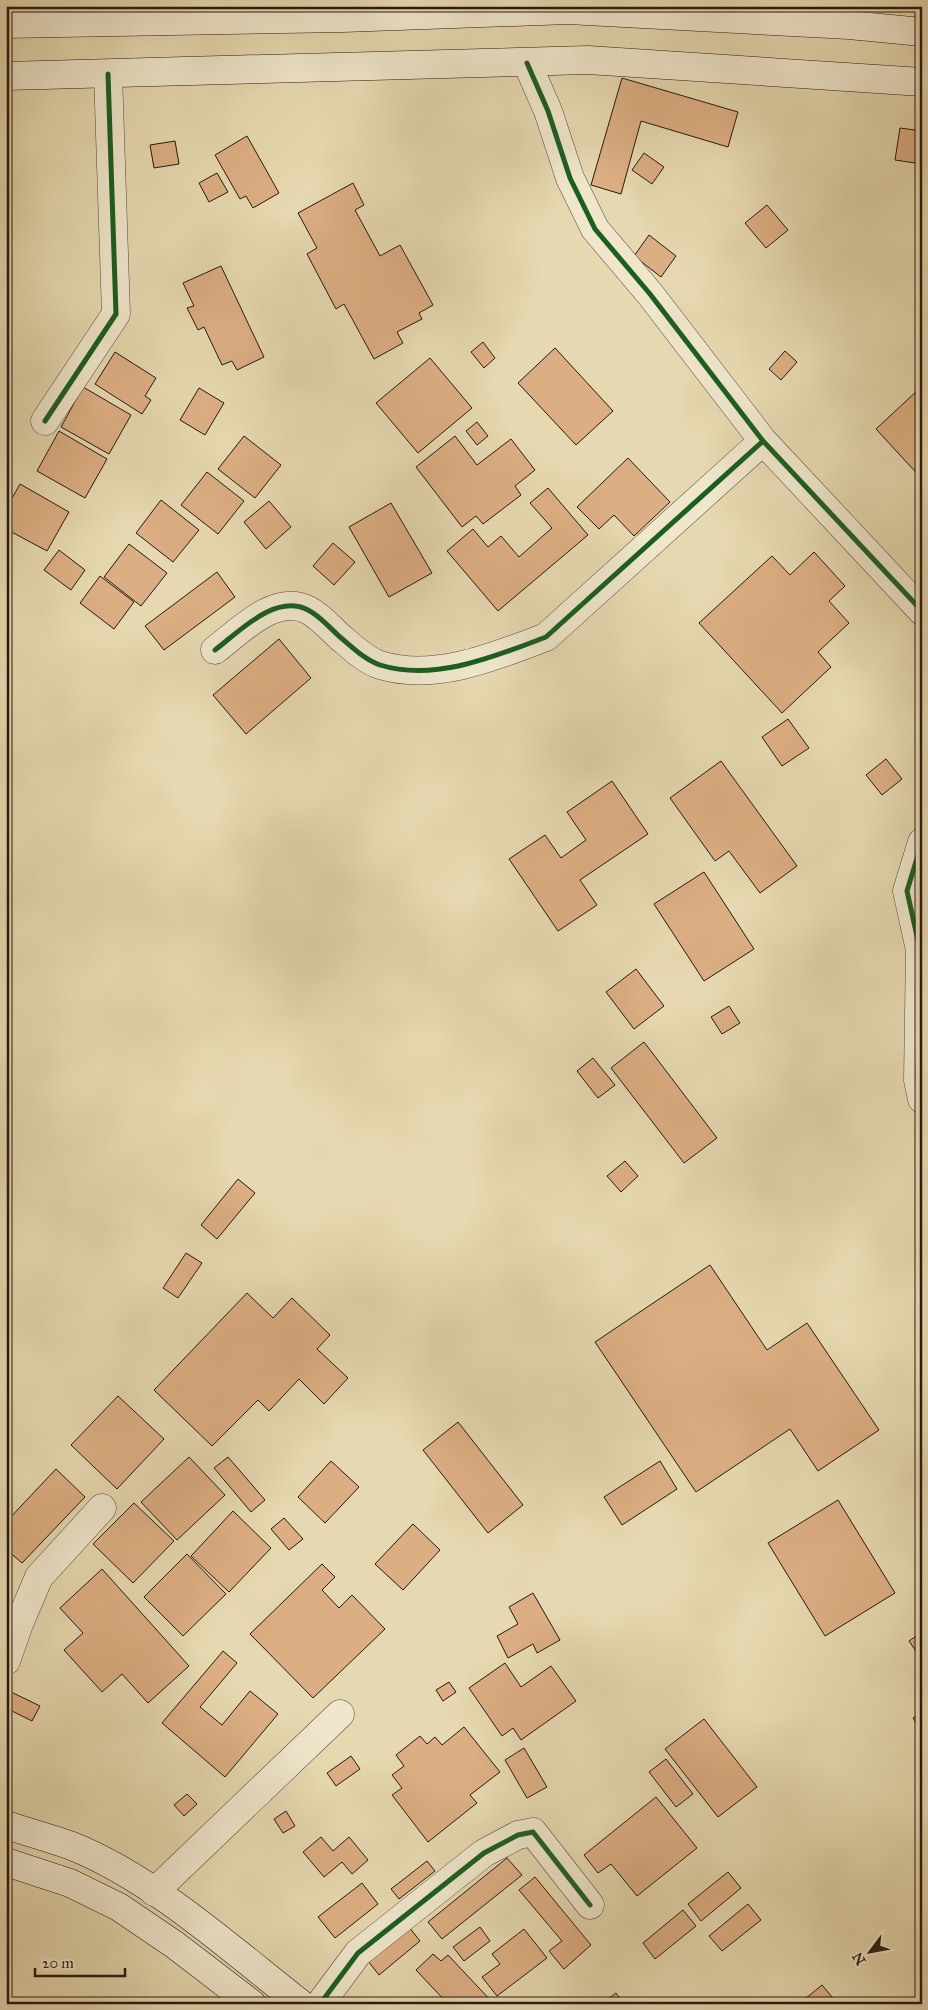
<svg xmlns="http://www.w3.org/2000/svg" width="928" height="2010" viewBox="0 0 928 2010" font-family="'IM FELL Great Primer',serif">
  <rect width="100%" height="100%" fill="#e6d8b0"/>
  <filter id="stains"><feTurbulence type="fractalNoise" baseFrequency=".004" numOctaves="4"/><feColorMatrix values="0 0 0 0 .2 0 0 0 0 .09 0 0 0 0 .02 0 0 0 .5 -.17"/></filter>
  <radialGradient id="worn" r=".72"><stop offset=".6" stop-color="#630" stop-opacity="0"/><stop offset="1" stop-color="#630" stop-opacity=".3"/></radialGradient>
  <path fill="#dcae83" stroke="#281810" d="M622,78L738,112L728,147L641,121L621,194L591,185Z
    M900,128L922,131V164L895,160Z
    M247,136L279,193L253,208L246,196L240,199L215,155Z
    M175,141L179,164L154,168L150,145Z
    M644,153L664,167L652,184L632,170Z
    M217,173L228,192L209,202L199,183Z
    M353,183L364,205L355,210L380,256L400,245L433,305L419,313L422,319L397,332L403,343L374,359L344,304L336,309L307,254L317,248L298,213Z
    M767,205L788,230L766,248L745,223Z
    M649,235L676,256L661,277L634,256Z
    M221,266L264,357L237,370L232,361L222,365L204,327L198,330L187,308L194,306L183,283Z
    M483,342L495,358L484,368L471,352Z
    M555,348L613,411L576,445L518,383Z
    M785,351L797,362L781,380L769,369Z
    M115,352L156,378L145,396L151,400L142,414L95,384Z
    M430,358L472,408L418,453L376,403Z
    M83,387L131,415L109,454L61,427Z
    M199,388L224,403L205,435L180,420Z
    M919,389L922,393V479L876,429Z
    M477,422L488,436L477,445L466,431Z
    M59,431L107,459L85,498L37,471Z
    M244,436L281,465L255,498L218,469Z
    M455,436L477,465L511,439L535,470L515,486L521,495L483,524L476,516L462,527L416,467Z
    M628,458L670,502L634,536L614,515L599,529L577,507Z
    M207,472L244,501L218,534L181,505Z
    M20,484L69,512L47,551L6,529V509Z
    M548,488L588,535L498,611L447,551L473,529L488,547L501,536L519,557L552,528L530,503Z
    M161,500L199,530L173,562L136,533Z
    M269,501L291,527L266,549L244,522Z
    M391,503L432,573L389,597L349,527Z
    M333,543L355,562L334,585L313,566Z
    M129,544L167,573L141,606L104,577Z
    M59,550L85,570L71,590L44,570Z
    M814,552L845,586L829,601L849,623L818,652L831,667L782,713L699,623L772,556L790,575Z
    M217,572L235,597L164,650L145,626Z
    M100,576L134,602L114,629L80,603Z
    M279,639L311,678L246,734L213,695Z
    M788,719L809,748L782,766L762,737Z
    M886,759L902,779L882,795L866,775Z
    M721,761L797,866L760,893L729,851L715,861L670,798Z
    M612,781L648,834L580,880L597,905L558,931L509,859L545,835L561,858L586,840L567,812Z
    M704,872L754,949L704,981L654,904Z
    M636,969L664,1006L634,1029L606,992Z
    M729,1006L740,1023L722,1034L711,1017Z
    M644,1042L717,1138L684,1163L611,1068Z
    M593,1058L615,1085L598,1098L577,1071Z
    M625,1161L638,1176L621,1192L607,1176Z
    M238,1179L255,1193L217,1239L201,1225Z
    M186,1253L202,1263L178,1298L163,1288Z
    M710,1265L767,1350L807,1323L879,1430L818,1471L790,1429L696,1492L595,1342Z
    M247,1293L273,1318L292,1298L330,1335L317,1349L348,1378L324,1404L299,1379L269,1411L258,1400L212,1446L154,1390Z
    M118,1396L164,1439L117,1489L71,1445Z
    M458,1422L523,1505L488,1533L423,1450Z
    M189,1457L225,1495L177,1540L141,1502Z
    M228,1457L265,1500L251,1512L214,1468Z
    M331,1461L359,1487L325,1523L298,1497Z
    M660,1461L677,1489L622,1525L604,1497Z
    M56,1469L85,1497L22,1563L6,1549V1522Z
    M838,1500L895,1593L825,1636L768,1543Z
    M134,1503L174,1541L133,1583L93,1544Z
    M233,1511L271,1548L229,1592L191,1556Z
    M284,1518L303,1539L289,1550L271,1529Z
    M413,1524L440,1550L403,1590L375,1564Z
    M187,1554L226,1594L183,1636L144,1597Z
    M322,1564L335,1577L322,1590L339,1608L352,1595L385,1629L313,1698L250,1634Z
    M102,1569L189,1666L148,1703L122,1674L102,1692L64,1650L83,1633L60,1608Z
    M533,1593L560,1640L537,1653L533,1644L508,1658L497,1636L518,1624L509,1607Z
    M922,1632V1660L909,1641Z
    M223,1651L237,1663L200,1707L222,1725L250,1691L278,1714L225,1777L162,1723Z
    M505,1663L521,1687L551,1666L576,1701L521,1740L513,1728L502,1736L469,1688Z
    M449,1682L456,1692L443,1701L436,1690Z
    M9,1691L40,1706L32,1721L6,1708Z
    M922,1712V1732L913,1718Z
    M704,1719L757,1787L718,1817L665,1749Z
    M464,1727L500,1772L470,1795L477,1803L428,1842L392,1795L402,1788L392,1775L404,1766L396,1755L420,1736L427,1744L435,1737L442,1745Z
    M524,1748L547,1787L527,1798L505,1760Z
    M351,1756L360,1769L336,1786L327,1773Z
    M666,1759L693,1794L676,1807L649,1772Z
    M187,1794L197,1804L184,1816L174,1805Z
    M656,1797L697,1848L637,1896L611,1864L598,1873L584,1855Z
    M286,1811L295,1826L283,1833L274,1819Z
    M321,1837L333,1851L349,1837L368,1860L352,1874L342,1862L324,1877L303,1852Z
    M507,1858L522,1875L442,1939L428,1922Z
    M427,1861L435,1871L399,1899L391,1889Z
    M728,1872L741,1888L701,1921L688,1904Z
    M535,1877L591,1945L564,1969L549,1951L562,1941L519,1890Z
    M362,1883L378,1904L335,1938L318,1917Z
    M748,1904L761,1920L722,1951L709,1936Z
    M683,1910L696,1926L655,1959L643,1943Z
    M409,1927L420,1941L379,1975L368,1961Z
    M480,1927L490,1941L464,1961L453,1947Z
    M524,1929L547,1958L497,1996L482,1977L500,1964L492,1954Z
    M433,1954L441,1961L448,1955L494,2004H448L416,1970Z
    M822,1985L838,2004H799Z
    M616,1993L624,2004H602Z"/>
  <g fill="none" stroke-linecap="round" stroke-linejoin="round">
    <g stroke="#584838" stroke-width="29">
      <path id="street" d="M527,63L548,111L570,178L595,229L650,294L763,441L922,611
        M45,421L116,314L108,74
        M215,650C239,632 275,593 308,610C320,616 330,628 340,637C352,647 365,660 380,665C435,682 496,656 546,637L763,441
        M922,842L907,891L920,950L918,1080L922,1099
        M6,1661L19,1624L39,1577L102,1508
        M154,1892L340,1714
        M320,2004L358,1953L484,1853L518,1835L533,1832L590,1905"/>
    </g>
    <g stroke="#281810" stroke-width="29">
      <path id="secondary" d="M6,24L343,18L568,10L849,25L922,32
        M6,76L588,60L922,82
        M6,1825C28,1832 50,1838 72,1846C154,1879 232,1950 301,2004
        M6,1862L70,1883L119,1907L175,1945L252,2004"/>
    </g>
    <use href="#street" stroke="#efe6cc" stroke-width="28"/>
    <use href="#secondary" stroke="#efe6cc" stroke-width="28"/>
    <g stroke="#efe6cc" stroke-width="8">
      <path id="cycleway" d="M527,63L548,111L570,178L595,229L650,294L763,441L922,611
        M45,421L116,314L108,74
        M215,650C239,632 275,593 308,610C320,616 330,628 340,637C352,647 365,660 380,665C435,682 496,656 546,637L763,441
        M922,842L907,891L920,950L918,1080L922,1099
        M320,2004L358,1953L484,1853L518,1835L533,1832L590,1905"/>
    </g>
    <use href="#cycleway" stroke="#1b5e20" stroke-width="5"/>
  </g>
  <rect width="928" height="2010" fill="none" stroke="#e6d8b0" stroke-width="25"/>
  <rect x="8" y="8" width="913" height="1995" fill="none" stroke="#281810" stroke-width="2.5"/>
  <rect x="12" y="12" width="903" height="1985" fill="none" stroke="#281810"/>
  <g transform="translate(870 1952) rotate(238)" stroke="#efe6cc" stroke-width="4" paint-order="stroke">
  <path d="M0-4L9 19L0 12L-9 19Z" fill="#281810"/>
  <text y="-8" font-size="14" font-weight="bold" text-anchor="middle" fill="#281810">N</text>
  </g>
  <path d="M35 1968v8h90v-8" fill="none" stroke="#281810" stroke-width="2.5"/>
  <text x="42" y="1968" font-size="15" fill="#281810" stroke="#efe6cc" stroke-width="4" paint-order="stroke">20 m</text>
  <rect width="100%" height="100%" filter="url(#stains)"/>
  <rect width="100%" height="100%" fill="url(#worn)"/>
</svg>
